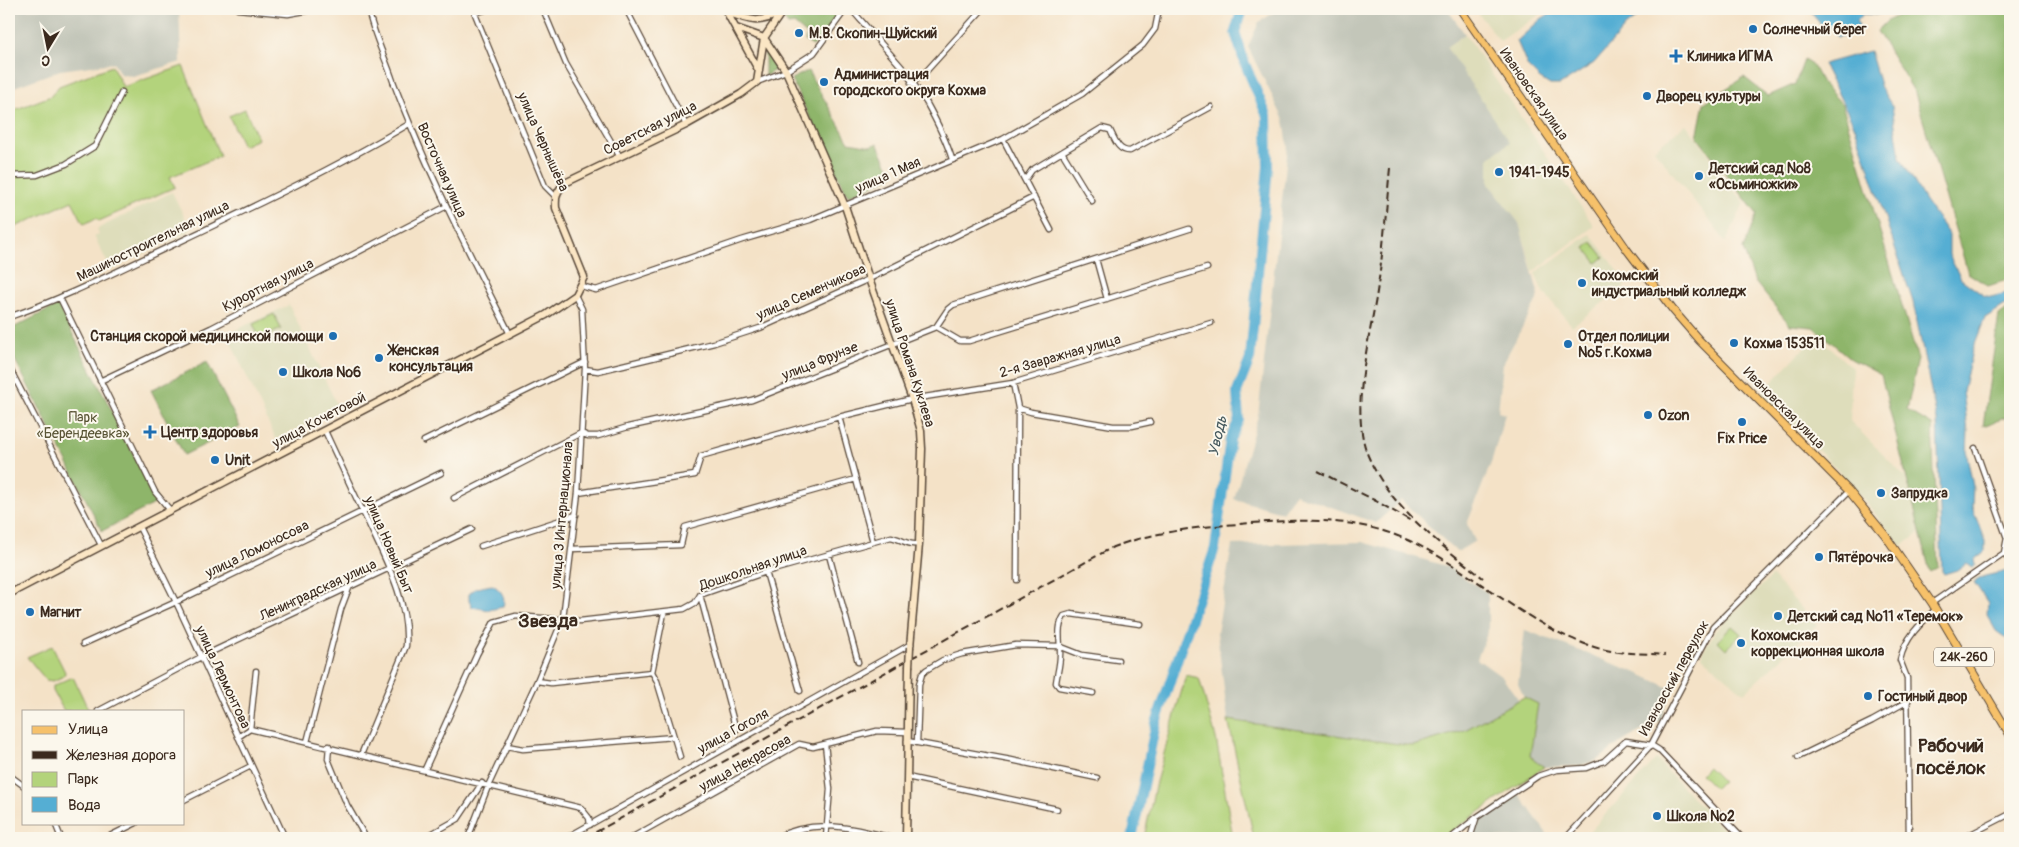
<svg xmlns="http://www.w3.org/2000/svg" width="2019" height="847" viewBox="0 0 2019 847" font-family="Pangolin,sans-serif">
  <rect width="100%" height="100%" fill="#fbf7ec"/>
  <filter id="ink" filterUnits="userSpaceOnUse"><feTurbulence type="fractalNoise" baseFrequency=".02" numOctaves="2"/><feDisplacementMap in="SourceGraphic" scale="10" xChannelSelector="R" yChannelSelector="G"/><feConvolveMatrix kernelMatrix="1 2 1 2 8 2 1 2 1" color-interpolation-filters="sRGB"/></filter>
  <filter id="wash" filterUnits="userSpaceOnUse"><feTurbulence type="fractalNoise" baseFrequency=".0096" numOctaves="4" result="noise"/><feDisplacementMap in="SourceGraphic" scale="20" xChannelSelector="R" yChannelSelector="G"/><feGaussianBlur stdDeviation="1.12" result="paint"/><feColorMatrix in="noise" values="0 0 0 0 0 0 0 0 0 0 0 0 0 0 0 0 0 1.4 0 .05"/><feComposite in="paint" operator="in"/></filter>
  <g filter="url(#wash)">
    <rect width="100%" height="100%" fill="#f4e2c7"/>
    <path fill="#deddbb" d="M739,9H774L761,15L745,13Z
      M1475,9H1548L1500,41Z
      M1465,34L1594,226L1533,272L1519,223L1489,184V158L1509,142L1446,47Z
      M1686,124L1744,203L1726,242L1654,149Z
      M172,192L191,230L111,270L94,236L99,234L97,229Z
      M1590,234L1625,280L1624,287L1572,326L1542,290L1535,273Z
      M289,305L339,409L276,439L227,334Z
      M1816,335L1852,368L1850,421L1905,477L1919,533L1901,547L1865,501L1833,465L1761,394Z
      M1772,576L1817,625L1744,693L1701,656L1715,631Z
      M1656,759L1731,838H1584Z"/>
    <path fill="#c3c6b9" d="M9,9H179L181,62L133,76L120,74L114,63L60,70L9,89Z
      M1280,9H1447L1465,34L1446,47L1510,142L1489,158V184L1519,223L1539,296L1503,363L1498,412L1505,414L1491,463L1467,524L1475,541L1457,552L1401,500L1376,523L1295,494L1282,512L1234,499L1258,416L1288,146L1284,120L1248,47L1259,22Z
      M1362,542L1446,566L1488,593V631L1477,659L1502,677L1519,700L1465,730L1413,746L1228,720L1217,633L1232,545Z
      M1525,630L1635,672L1672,689L1661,720L1620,743L1598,760L1577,766L1544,767L1530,756L1538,704L1524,697L1518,684Z
      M1518,793L1550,838H1468L1470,833L1479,819Z"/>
    <path fill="#b3d37b" stroke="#777e4c" d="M112,66L123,87L183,66L220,156L170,177L175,187L99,221L96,218L84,224L72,201L9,230V112L51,96L59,86Z
      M245,109L258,139L243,146L229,116Z
      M1592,242L1604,257L1597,263L1585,248Z
      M274,314L281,329L260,339L253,324Z
      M1732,626L1741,634L1726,649L1718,641Z
      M52,646L65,672L64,676L53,681L46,680L27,657Z
      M1186,675L1199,678L1216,738L1233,838H1144L1156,782Z
      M73,677L89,711H64L53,691V686Z
      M1524,697L1538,704L1530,756L1544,767L1442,838L1398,837L1397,838H1254L1228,720L1413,746L1465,730Z
      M1708,767L1722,781L1715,788L1701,774Z"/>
    <path fill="#8eb56b" stroke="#647044" d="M791,9H842L827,33L813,46L805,41L807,35L794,24L788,25L782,17Z
      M1911,9H2010V279L1988,286L1968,273L1915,93L1877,31L1887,21Z
      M767,48L778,68L765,76V49Z
      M1804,60L1813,66L1822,83L1842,104L1918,359L1907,410L1932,425L1938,567L1930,572L1881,375L1851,359L1813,327L1790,325L1755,282L1743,249L1757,214L1697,137L1704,103L1744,77L1768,96L1795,84Z
      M808,71L849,142L872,146L877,143L893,176L848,196L791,79Z
      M58,305L158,502L102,531L9,348V330Z
      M2010,307V416L1983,426L1999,315Z
      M207,362L240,427L184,455L151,390Z"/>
    <path fill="#55aed3" stroke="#486c78" d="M1557,9H1645L1644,12L1626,26L1594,63L1560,85H1550L1539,78L1528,67L1517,41L1541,19Z
      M1808,9H1892L1876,15L1863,14L1857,21L1860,29L1849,35L1837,37L1832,28L1823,27Z
      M1870,51L1881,88L1892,106L1900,157L1924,199L1949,235V255L1961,279L1983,295L1991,297L2010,292V302L1985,318L1972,351L1963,391L1968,431L1967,455L1973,486L1972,507L1985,541V551L1974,560L1975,565L1972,567L1966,563L1957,570L1944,574L1942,571L1937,420L1913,302L1855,127L1823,64Z
      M2007,571L2010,572V641L1996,631L1987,615L1988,603L1974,582L1985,576Z
      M492,585C501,589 506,597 503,607L489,610L472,607L469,601V594L476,588Z"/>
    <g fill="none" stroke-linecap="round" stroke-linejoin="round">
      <path stroke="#55aed3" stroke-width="10" d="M1132,838L1156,723L1215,548L1230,439L1239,420L1237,392L1250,359L1268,167L1267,116L1245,64L1235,32L1242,9"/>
    </g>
  </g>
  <g filter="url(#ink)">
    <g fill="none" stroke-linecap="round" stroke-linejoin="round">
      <g stroke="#574637" stroke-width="7">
        <path id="street" d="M238,9L288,14L316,9
          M368,9C373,33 385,57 393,81C426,169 468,251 510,334
          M473,9L545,186L555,196
          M543,9L566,64L620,157
          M626,9L686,125
          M851,9L906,72C912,83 920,92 926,102C936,120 946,140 952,159
          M475,13L488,9
          M757,82L786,71L814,53L846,9
          M911,83L921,77L981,11
          M1003,139L1051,230
          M1062,152L1092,201
          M9,176L37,175L66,164L95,146L122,92
          M1025,180L1032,170L1102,128L1110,130C1115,140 1118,151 1130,151L1211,107
          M1096,259L1107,299
          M581,286L596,290L742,240L810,220L1003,139L1082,94L1143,45L1155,29L1159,9
          M60,298L155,492L170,510
          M9,317C68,297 123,268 179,242C257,205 335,168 409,124
          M936,327L960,341H969L1207,268
          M9,367L101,545
          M585,369L598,371L714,343L760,328L869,279L1034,197
          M100,381L211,328L445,207
          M1013,383L1018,408L1031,412L1113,426H1132L1150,422
          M839,417L873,542
          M325,431C339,461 353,492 368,522C386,561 409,602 406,646L361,755
          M424,441L585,362
          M1975,448L2007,538
          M578,493L695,475L701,456L839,417L912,399L1013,383L1211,323
          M454,498L581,433L588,436H598L628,427L752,400L936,327L948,309L953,305L1189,229
          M139,527L176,602L285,838
          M481,546L576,515
          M572,549L681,545L685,527L856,479
          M2004,553L2010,560
          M829,555L858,662
          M766,572L800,691
          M1017,580L1018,408
          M700,595L736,730
          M1932,603L2004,553L2007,538L2010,535
          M664,613L652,672L657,681L680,757
          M83,644L176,602L441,473
          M537,681L551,683L652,672
          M1093,693L1059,687L1056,683C1057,674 1060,665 1060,655C1061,643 1056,628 1064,616L1071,614L1140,624
          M98,711L201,657L472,529
          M250,729L256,671
          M238,737L250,729L581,808L589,818L590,825
          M907,741L1011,760L1097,778
          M307,742L341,609L349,588
          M917,743L919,684L922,674L926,670L943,660L962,654L1016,645L1059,646L1082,655L1118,660
          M825,744L830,789L826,838
          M329,746L328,759L347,805L366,838
          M507,746L523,749L674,737
          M1798,757L1872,721L1908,701
          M425,769L477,654L494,622L516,616L580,621L684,609L695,603L700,595L766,572L891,537C902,539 908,546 919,544
          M9,775L24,786
          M907,777L1057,809
          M184,800L251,766
          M55,823L61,838
          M106,838L136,823
          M424,838L458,819L482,783
          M468,838L489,784L537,681L563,618L578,493L585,369L582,309L575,295
          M566,838L911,644
          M631,838L799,744L813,747L877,731L907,732
          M775,838C814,818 852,827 892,838
          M1451,838L1477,817L1538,776L1556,770L1586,768L1604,761L1626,741L1651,745L1659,750L1742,838
          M1470,838L1476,819
          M1566,838L1651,745L1713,627L1849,491
          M1909,838L1907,678L1900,660C1905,638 1920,624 1936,609
          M1963,838L2010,814"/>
      </g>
      <g stroke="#574637" stroke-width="9">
        <path id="secondary" d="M725,9L759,71
          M727,12C748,20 759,25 779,13
          M736,28L764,38L786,71L845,206L869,279L912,399L921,431L922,449L919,544L910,647
          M9,594L546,315L575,295L584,277L556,208C555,196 557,191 565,183L686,125L741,94L757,82L764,38L784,9
          M906,838L909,667"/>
      </g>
      <g stroke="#574637" stroke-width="9">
        <path id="primary" d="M1460,9L1628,251L1673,310L1699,340L1849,491L1885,535L1932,603L2010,735"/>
      </g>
      <use href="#street" stroke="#fff" stroke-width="4.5"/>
      <use href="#secondary" stroke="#fbe6c4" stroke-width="6"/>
      <use href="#primary" stroke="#f6c16b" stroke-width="7"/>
      <path stroke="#3b2a1e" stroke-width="2" stroke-dasharray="8 4" stroke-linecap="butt" d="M1390,168C1386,207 1384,247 1378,285C1371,336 1348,411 1369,458C1391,508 1441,545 1483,578
        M1318,471L1376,501L1411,521
        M585,838L1113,547C1154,532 1196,527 1239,524C1305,519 1363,515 1424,548C1483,580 1535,631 1601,649C1620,654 1646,653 1665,655"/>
      <g stroke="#574637" stroke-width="9" stroke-linecap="butt">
        <path id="secondary-bridge" d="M909,667L910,647"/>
      </g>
      <use href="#secondary-bridge" stroke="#fbe6c4" stroke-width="6"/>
    </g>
  </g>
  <g fill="#1f6fb2" stroke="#fbf7ec" stroke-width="2">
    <circle cx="1753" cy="29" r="5"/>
    <circle cx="799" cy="33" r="5"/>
    <path d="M1673.5 48.5h5v5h5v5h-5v5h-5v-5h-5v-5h5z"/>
    <circle cx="824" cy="82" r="5"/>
    <circle cx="1647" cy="96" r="5"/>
    <circle cx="1499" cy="172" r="5"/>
    <circle cx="1699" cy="176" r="5"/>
    <circle cx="1582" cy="283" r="5"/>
    <circle cx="333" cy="336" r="5"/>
    <circle cx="1734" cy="343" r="5"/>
    <circle cx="1568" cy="344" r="5"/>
    <circle cx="379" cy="358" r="5"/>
    <circle cx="283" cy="372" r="5"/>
    <circle cx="1648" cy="415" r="5"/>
    <circle cx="1742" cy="422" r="5"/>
    <path d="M147.5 424.5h5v5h5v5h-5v5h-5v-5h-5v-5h5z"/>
    <circle cx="215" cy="460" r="5"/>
    <circle cx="1881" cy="493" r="5"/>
    <circle cx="1819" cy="557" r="5"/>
    <circle cx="30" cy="612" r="5"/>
    <circle cx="1778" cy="616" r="5"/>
    <circle cx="1741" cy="643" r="5"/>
    <circle cx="1868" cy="696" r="5"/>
    <circle cx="1657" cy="816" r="5"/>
  </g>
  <g text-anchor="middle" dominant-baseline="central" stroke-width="4" stroke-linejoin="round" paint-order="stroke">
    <rect fill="#fbf7ec" stroke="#75685c" stroke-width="1" x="1934" y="647.5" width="60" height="19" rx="4"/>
    <g font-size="12" font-weight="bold" fill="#3b2a1e">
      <text x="1964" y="657">24К-260</text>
    </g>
    <g font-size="14" font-weight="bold" fill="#3b2a1e" stroke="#fbf7ec" text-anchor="start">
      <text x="1763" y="29">Солнечный берег</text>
      <text x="809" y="33">М.В. Скопин-Шуйский</text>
      <text x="1687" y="56">Клиника ИГМА</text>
      <text x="834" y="74">Администрация<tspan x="834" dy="16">городского округа Кохма</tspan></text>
      <text x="1657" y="96">Дворец культуры</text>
      <text x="1709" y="168">Детский сад №8<tspan x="1709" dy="16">«Осьминожки»</tspan></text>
      <text x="1509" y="172">1941-1945</text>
      <text x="1592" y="275">Кохомский<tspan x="1592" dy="16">индустриальный колледж</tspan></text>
      <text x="323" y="336" text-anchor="end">Станция скорой медицинской помощи</text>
      <text x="1578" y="336">Отдел полиции<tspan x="1578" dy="16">№5 г.Кохма</tspan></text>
      <text x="1744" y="343">Кохма 153511</text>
      <text x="389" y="350">Женская<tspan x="389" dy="16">консультация</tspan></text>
      <text x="293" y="372">Школа №6</text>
      <text x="1658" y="415">Ozon</text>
      <text x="161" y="432">Центр здоровья</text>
      <text x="1742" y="438" text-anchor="middle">Fix Price</text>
      <text x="225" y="460">Unit</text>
      <text x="1891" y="493">Запрудка</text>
      <text x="1829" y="557">Пятёрочка</text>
      <text x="40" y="612">Магнит</text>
      <text x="1788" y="616">Детский сад №11 «Теремок»</text>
      <text x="1751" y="635">Кохомская<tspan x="1751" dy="16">коррекционная школа</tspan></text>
      <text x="1878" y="696">Гостиный двор</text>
      <text x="1667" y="816">Школа №2</text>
    </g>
    <g font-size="14" fill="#3b2a1e" stroke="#fbf7ec">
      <text transform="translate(1534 94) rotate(55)">Ивановская улица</text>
      <text transform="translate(650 128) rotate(-27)">Советская улица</text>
      <text transform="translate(543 142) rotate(66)">улица Чернышёва</text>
      <text transform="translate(442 170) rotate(66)">Восточная улица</text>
      <text transform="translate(888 175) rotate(-24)">улица 1 Мая</text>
      <text transform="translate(153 241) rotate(-26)">Машиностроительная улица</text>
      <text transform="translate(268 285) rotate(-27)">Курортная улица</text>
      <text transform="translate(811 292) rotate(-24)">улица Семенчикова</text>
      <text transform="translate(1060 356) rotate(-16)">2-я Завражная улица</text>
      <text transform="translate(820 361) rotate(-22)">улица Фрунзе</text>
      <text transform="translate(910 363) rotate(72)">улица Романа Куклева</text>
      <text transform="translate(1784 408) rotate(45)">Ивановская улица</text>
      <text transform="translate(319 420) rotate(-28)">улица Кочетовой</text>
      <text transform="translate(562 515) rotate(-85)">улица 3 Интернационала</text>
      <text transform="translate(389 545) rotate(67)">улица Новый Быт</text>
      <text transform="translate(257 549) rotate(-26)">улица Ломоносова</text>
      <text transform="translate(753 568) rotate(-19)">Дошкольная улица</text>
      <text transform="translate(318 590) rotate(-25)">Ленинградская улица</text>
      <text transform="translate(223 677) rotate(65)">улица Лермонтова</text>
      <text transform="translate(1674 678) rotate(-61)">Ивановский переулок</text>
      <text transform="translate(733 731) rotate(-29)">улица Гоголя</text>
      <text transform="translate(745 763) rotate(-29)">улица Некрасова</text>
    </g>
    <g font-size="14" fill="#595435" stroke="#fbf7ec">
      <text x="83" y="417">Парк<tspan x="83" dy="16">«Берендеевка»</tspan></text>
    </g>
    <g font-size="15" font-style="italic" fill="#44585d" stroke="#fbf7ec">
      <text transform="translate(1218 436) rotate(-77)">Уводь</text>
    </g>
    <g font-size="19" font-weight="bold" fill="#3b2a1e" stroke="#fbf7ec">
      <text x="548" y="621">Звезда</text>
      <text x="1951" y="746">Рабочий<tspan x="1951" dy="22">посёлок</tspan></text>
    </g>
  </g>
  <rect width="2019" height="847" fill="none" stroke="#fbf7ec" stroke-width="30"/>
  <rect x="22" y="710" width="162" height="115" fill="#fbf7ec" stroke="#aea59a"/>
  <rect x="32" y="726" width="25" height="8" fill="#f6c16b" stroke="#aea59a"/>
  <text x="68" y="734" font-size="15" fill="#3b2a1e">Улица</text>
  <rect x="32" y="751" width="25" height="8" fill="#3b2a1e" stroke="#aea59a"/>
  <text x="68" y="760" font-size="15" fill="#3b2a1e">Железная дорога</text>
  <rect x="32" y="772" width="25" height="15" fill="#b3d37b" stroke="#aea59a"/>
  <text x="68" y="784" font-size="15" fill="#3b2a1e">Парк</text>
  <rect x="32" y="797" width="25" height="15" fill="#55aed3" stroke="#aea59a"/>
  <text x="68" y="810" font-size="15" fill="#3b2a1e">Вода</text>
  <g transform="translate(48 48) rotate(190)" stroke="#fbf7ec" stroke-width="4" paint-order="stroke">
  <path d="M0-4L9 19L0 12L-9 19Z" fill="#3b2a1e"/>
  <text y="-8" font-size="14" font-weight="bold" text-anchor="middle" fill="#3b2a1e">С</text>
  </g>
</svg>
